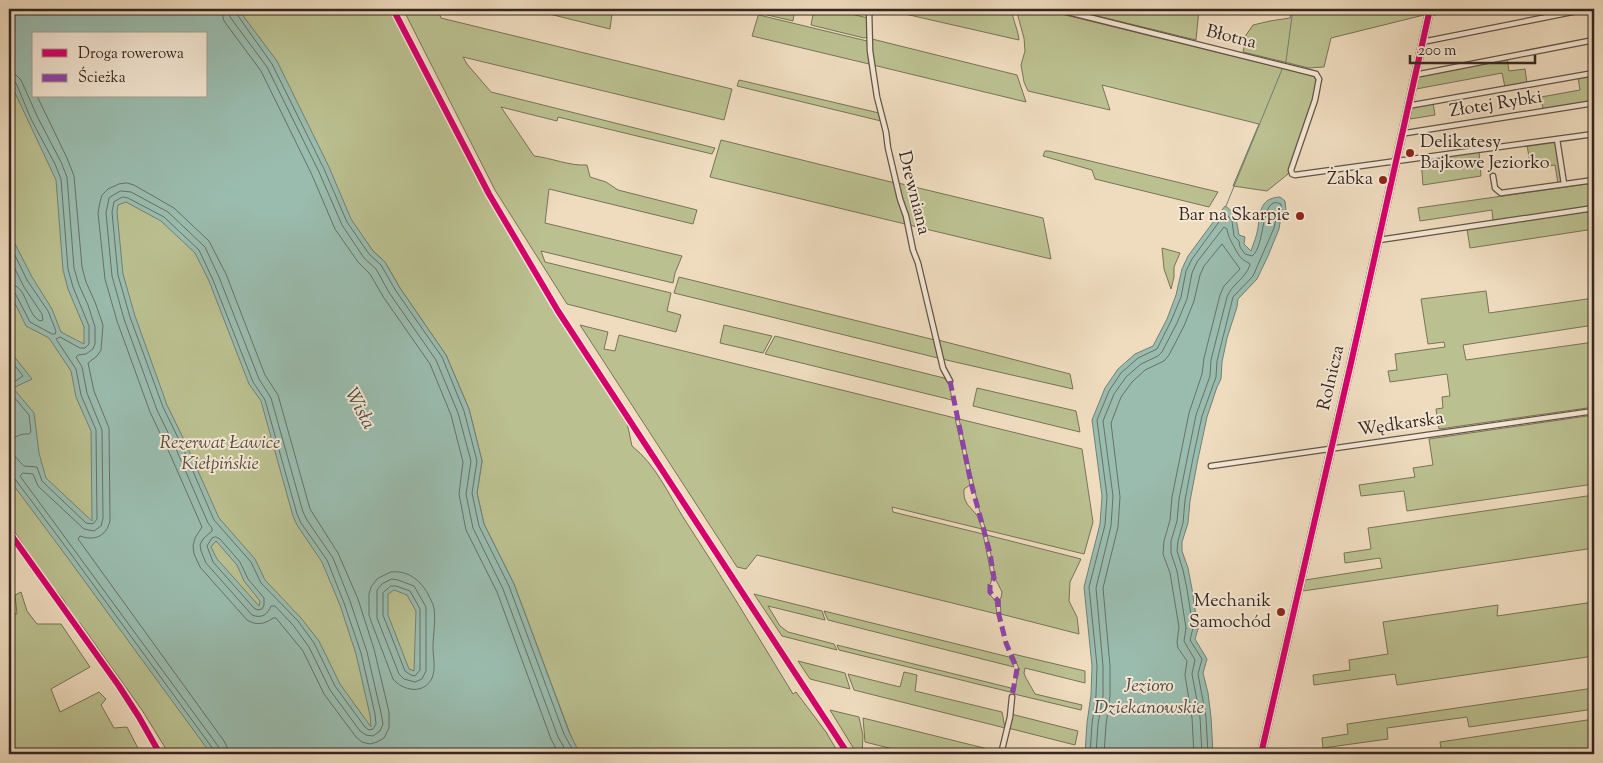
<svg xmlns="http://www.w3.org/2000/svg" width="1603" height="763" viewBox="0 0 1603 763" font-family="'Sorts Mill Goudy',serif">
  <rect width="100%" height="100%" fill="#efdcbf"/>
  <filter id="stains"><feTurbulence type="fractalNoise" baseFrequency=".004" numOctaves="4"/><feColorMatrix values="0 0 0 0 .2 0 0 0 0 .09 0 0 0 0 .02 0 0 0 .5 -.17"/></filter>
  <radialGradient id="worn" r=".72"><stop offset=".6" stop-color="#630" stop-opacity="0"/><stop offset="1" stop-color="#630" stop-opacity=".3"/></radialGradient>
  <path fill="#bbc090" stroke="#787358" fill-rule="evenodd" d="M9,9H390L487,196L556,312L626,418L632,446C655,464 668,493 683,517C721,575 757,635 793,694L796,692L826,732L839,754H169L142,710L80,623L72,621C68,607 64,596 52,589L9,523ZM34,34H206V96H34ZM366,241L373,251L385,262L400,288L446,355L469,409L482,461L477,493L484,524L514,584L572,739L525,699Z
    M403,9L438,10L441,18L732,89L724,120L463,57L467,64L491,92L715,148L712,154L558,117L557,121L501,107L534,156C552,158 569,166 587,165L590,177L606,182L618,190L697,210L693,224L549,189L545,223L682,256L675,273L673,283L541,251L545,262L671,293L667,311L681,315L676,332L567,304L495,190Z
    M529,9H589L612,14L610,29Z
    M760,9H795L793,21L759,13Z
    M814,9H830L868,18V37L864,38L811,25Z
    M883,9H1012C1012,19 1018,29 1019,40Z
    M1016,9H1041L1314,76L1317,83L1314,95L1288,174L1267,191L1233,186L1259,124L1102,85L1110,110L1028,91L1024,82L1021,65L1025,51L1024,38Z
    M1069,9H1199L1196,40Z
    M1292,9H1426L1424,15L1331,38L1324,67L1309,68L1243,52L1246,35L1253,25L1270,21L1290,18Z
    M759,15L867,41L869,64L752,36L758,16Z
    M872,39L1017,75L1026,102L873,65Z
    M1507,58L1509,71L1525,69L1527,83L1505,87L1502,73L1416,89L1418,76Z
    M1594,74V101L1543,109L1541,97L1580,90L1578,77Z
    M739,80L879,113L881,121L737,86Z
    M1433,103L1435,115L1410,119L1412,107Z
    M721,140L895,183L905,224L710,177Z
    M1553,141L1557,146L1561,180L1558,184L1555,165L1531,169L1527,145Z
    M1045,151H1049L1218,192L1209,207L1095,179L1092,170L1043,156Z
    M1479,151L1481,176L1423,185L1421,159Z
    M898,183L1043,218L1051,259L909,225Z
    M1594,183V206L1493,221L1492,210L1420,221L1418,208Z
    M1592,211L1594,229L1470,248L1467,229Z
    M1162,248L1180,253L1174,267V277L1171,289L1164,269Z
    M679,277L935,340L938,358L674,293Z
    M1486,291L1489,313L1594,298V325L1463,345L1466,360L1594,342V407L1439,429L1436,409L1443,408L1442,397L1450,396L1447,374L1390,382L1388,371L1397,370L1395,354L1445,347L1444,342L1428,344L1421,299Z
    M580,325L608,332L604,349L615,351L619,335L955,418L970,485L964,489C963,502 968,505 976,514C979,518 980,524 982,529L892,507L893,512L983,534L992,579L988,591L991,596L995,600L997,614L757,555L746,569L737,567Z
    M724,325L772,336L763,353L720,343Z
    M775,336L944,378L949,383L952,400L765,354Z
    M938,340L1070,374L1073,389L942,359Z
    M977,388L1076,411L1080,432L973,406Z
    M1594,415V484L1407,511L1404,491L1361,496L1359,485L1415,477L1413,468L1433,465L1429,439Z
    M959,419L1082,449L1093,522L1084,554L986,530L979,509Z
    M1594,495V548L1303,591L1305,580L1382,568L1380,558L1345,563L1344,553L1371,549L1368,528Z
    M987,535L1081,559L1070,582L1069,601L1077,617L1079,634L1001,614L1000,598H1001L1002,592L996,580Z
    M21,592L27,611L37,624H61L90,667L51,689L60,712L99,692L106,699L101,705L114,728L127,727L141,754H9V613L17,614L15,595Z
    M754,594L822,611L825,620L768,606L780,626L788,632L834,644L837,650L782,636Z
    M1594,602V656L1397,685L1395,674L1314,685L1313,675L1350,670L1349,660L1388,654L1383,622L1498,605L1497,616Z
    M824,611L1009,657L1014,667L828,620Z
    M837,645L1011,688L1010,692L839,650Z
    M1013,654L1085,671V683L1025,668L1024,673L1026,678L1035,694L1082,705L1081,710L1014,694L1019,669Z
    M798,661L845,673L850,689L810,679Z
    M904,672L917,675L915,691L1002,712L1005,728L854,690L848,674L900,687Z
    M1594,688V709L1469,727L1467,717L1387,728L1388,739L1323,748L1322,738L1348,734L1347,724Z
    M830,710L859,717L863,736L862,754H857Z
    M1011,714L1078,731L1075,745L1008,728Z
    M863,718L1000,752L999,754H913L865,742Z
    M1594,719V754H1442L1440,742Z"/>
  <path fill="#9abcae" stroke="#718076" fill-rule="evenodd" d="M9,9H238L277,61L329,167L351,219L373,251L385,262L400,288L446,355L469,409L482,461L477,493L484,524L514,584L569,732L580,754H211L67,557L9,479V350L32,379L13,388L34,413L39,453L46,478L92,521L91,431L76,397L71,371L49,338L26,326L9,291V232L32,277L52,309L61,332L84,344V327L68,289L63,270L56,180L9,80ZM34,34H206V96H34ZM126,202L161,221L195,253L209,281L249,384L261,401L293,516L297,525L322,562L340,605L356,654L370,715L371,727L340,684L319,641L301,618L265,580L255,559L219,518L186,444L167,405L135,316L123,274L117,212L118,205ZM216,541L237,565L244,581L260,601L259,606L217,559L211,547ZM394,590L407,595L416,611L414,671L409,669L388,615V594Z
    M1280,197L1285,201L1286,210L1281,216L1279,229L1268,256L1257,279L1238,299L1237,307L1227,338L1222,362L1221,379L1217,387L1207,417L1198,459L1190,501L1188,523L1182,542V551L1188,568L1192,589L1198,629L1195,639L1207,659L1203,673L1208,693L1211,717L1213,754H1085L1087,723L1091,695L1092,666L1084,587L1100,524L1102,496L1092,420L1105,388L1118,369L1135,354L1153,346L1167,319L1176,295L1182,269L1188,256L1225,206C1236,212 1237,223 1239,235L1245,237L1244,244L1251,251C1253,244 1257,236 1258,228C1260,212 1260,198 1280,197Z"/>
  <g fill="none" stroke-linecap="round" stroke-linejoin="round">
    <path stroke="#677168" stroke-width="1" d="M221,9L224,21L261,71L312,175L335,229L358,262L370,274L384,298L430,364L451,415L463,462L459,494L466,530L497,592L551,739L559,754
      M228,9L230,17L267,67L319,172L342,225L364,258L376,269L390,294L436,360L458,413L471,461L466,494L473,528L503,589L558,737L568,754
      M235,9L236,13L272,64L324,169L347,222L369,254L381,265L396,291L442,357L464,411L477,461L472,493L479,526L509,586L564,734L575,754
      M9,73L16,75L21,80L37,116L61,162L67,177L74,268L79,285L88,305L95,327V344L93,349L86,354L78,355L76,357L82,367L87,393L102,430L103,518L101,526L94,531L84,529L38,486L33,474L23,473L20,476L218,746L221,754
      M9,80H13L16,83L31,119L55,164L61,179L68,269L73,287L89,326V344L85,348H80L60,337L56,339L76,369L81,395L96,430L97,519L93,524L86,523L42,481L37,467L24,466C20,462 13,455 11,450C7,438 21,433 29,434L31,432L29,415L9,391L11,384L23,376L9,358
      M37,96L67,158L74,176L82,267L86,282L95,302L103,325L101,350L97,356L88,363L94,391L109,428L110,521C106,537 94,541 80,536L78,539L224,741L227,747L228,754
      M127,183L134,185L174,208L209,241L226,274L265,375L278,395L310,509L338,553L358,599L374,649L389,712V728L384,738L377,742L370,744L362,742L356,737L324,694L303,651L276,618H273C265,624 257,626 247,620L200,567L194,554L193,546L195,538L202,527L169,452L150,412L117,321L105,279L98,213L100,202L102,195L108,189L119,184Z
      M121,191L131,192L168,212L205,247L219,277L259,379L271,398L303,512L307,520L333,558L350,601L367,652L381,713L383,724L380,731L373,736L366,735L360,731L330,690L309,647L293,625L275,606H271C268,614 262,619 252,615L206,563L201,551L200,545L203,539L212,531V528L208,523L176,449L157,410L124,319L112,276L106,213L109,198Z
      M123,197L128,198L164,217L199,250L213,280L253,382L265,400L297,514L301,523L327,560L344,603L361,653L375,714L376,724L373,729L369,730L365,727L335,686L314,643L298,621L261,583L251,562L214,520L182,446L163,407L130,317L118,275L112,212L114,202Z
      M9,243L27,280L48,311L56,331L55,334H52L30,322L15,293L9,290
      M9,257L24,287L42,314L43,320L40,321C25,313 28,285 9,284
      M9,477L15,479L71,554L213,749L214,754
      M216,537L220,539L240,562L248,579L264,598V605L262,609L258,610L254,608L213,562L207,546L212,538Z
      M391,572C408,570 420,580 428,594C430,599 433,603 434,608C436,621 433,635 433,647C433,657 436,669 432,678C424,695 403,691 393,679L371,621L369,615V594L371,587L377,579Z
      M392,579L398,580L414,586L426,607V671L422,679L415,682L404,679L399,674L377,618V590L382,584Z
      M391,586H396L410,591L420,609V670L415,676L411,675L405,671L383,615V593Z
      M1090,754L1092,724L1096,695L1097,666L1089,587L1105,525L1107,496L1097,420L1109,391L1121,373L1138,358L1157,349L1171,321L1181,297L1186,271L1192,259L1224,215H1227L1232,221L1234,236L1239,241L1240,247L1245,254L1252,256C1266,247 1260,193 1281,204V208L1277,214L1274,228L1253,276L1233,297L1217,361L1216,377L1202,416L1193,458L1185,500L1183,523L1178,541L1177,551L1183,570L1187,589L1193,628L1190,640L1202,659L1198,674L1206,717L1208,754
      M1096,754L1098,724L1103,696V666L1096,588L1111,526L1113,496L1103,421L1114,394L1126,377L1141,364L1158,356L1162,352L1177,323L1187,299L1192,273L1197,262L1224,227L1227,229C1228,236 1230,239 1233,245C1238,253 1239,259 1249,263L1250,265C1245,279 1232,284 1227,297L1211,360L1210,376L1196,415L1179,499L1177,521L1171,541V553L1177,571L1186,628L1184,641L1195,660L1192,674L1200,717L1202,754
      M1104,754L1106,725L1110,696V666L1103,588L1118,527L1120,497L1111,423L1121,397L1132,382L1145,370L1164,361L1169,355L1184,326L1194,301L1200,275L1204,266L1222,244L1240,269L1224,286L1220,295L1204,358L1202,374L1189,413L1172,497L1170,520L1164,541L1163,554L1170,573L1179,627L1177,642L1178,648L1187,661L1185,675L1192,718L1194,754"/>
    <path stroke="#718076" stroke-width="1" d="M1285,63L1286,61L1293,9
      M1226,206L1283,67"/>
    <g stroke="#635448" stroke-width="7">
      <path id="street" d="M869,9L870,51L877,97L886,132L888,148L900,199L906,216L913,250L918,263L943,368L950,381
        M1056,9L1316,74L1319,79L1315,100L1291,170L1292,174L1295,175L1594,134
        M1429,10L1434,12L1447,9
        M1423,41H1427L1587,9
        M1416,73L1420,74L1594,40
        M1409,104L1413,105L1594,73
        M1402,133H1406L1594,103
        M1557,139L1564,184
        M1493,176L1495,188L1501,193L1594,180
        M1379,240L1594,208
        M1211,466L1594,411
        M1001,754L1010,717L1012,697"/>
    </g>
    <g stroke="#342621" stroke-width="9">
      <path id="secondary" d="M1261,754L1351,363L1430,9"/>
    </g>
    <use href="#street" stroke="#f5e8d5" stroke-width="4.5"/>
    <use href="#secondary" stroke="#f5e8d5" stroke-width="6"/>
    <path stroke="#8e44ad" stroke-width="5" stroke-dasharray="10 5" stroke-linecap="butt" d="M950,381L971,483L990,553L994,578L990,585V592L998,601V611L1006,643L1017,669L1012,697"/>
    <g stroke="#f5e8d5" stroke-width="9">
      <path id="cycleway" d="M393,9L489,194L558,311L848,754
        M9,532L119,686L139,717L160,754
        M1261,754L1351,363L1430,9"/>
    </g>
    <use href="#cycleway" stroke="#d6006c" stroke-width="6"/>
  </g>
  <g fill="#8f2418" stroke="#f5e8d5" stroke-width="2">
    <circle cx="1410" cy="153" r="5"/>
    <circle cx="1383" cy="180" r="5"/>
    <circle cx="1300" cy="216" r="5"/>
    <circle cx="1281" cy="612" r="5"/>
  </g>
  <g text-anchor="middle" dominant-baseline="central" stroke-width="4" stroke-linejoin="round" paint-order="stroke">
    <g font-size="18" fill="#342621" stroke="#f5e8d5">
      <text transform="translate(1231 38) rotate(14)">Błotna</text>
      <text transform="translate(1496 105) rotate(-9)">Złotej Rybki</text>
      <text transform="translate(913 193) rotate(76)">Drewniana</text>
      <text transform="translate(1332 378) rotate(-77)">Rolnicza</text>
      <text transform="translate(1401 425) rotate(-8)">Wędkarska</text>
    </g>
    <g font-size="18" fill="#342621" stroke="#f5e8d5" text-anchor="end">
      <text x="1420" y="143" text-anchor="start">Delikatesy<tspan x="1420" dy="21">Bajkowe Jeziorko</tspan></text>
      <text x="1373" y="180">Żabka</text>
      <text x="1290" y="216">Bar na Skarpie</text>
      <text x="1271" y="602">Mechanik<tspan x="1271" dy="21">Samochód</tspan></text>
    </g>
    <g font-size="18" font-style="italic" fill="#564c3d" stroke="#f5e8d5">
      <text x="220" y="444">Rezerwat Ławice<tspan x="220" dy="21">Kiełpińskie</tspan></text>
    </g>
    <g font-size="19" font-style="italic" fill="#4e4c44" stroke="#f5e8d5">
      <text transform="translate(359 409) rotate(62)">Wisła</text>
      <text x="1149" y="686">Jezioro<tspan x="1149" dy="22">Dziekanowskie</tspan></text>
    </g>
  </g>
  <rect width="1603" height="763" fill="none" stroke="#efdcbf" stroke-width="30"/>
  <rect x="10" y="10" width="1583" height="743" fill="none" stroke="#342621" stroke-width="2.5"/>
  <rect x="15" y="15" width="1573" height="733" fill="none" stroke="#342621"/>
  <rect x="32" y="32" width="175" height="65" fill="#f5e8d5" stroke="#a89a8d"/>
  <rect x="42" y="49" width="25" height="8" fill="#d6006c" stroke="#a89a8d"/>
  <text x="78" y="58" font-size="15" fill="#342621">Droga rowerowa</text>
  <rect x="42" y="74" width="25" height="8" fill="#8e44ad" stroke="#a89a8d"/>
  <text x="78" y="82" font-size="15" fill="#342621">Ścieżka</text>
  <path d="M1410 55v8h125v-8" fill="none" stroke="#342621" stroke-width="2.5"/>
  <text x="1418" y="55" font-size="15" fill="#342621" stroke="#f5e8d5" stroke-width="4" paint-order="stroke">200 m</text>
  <rect width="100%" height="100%" filter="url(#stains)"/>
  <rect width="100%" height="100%" fill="url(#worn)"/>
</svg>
